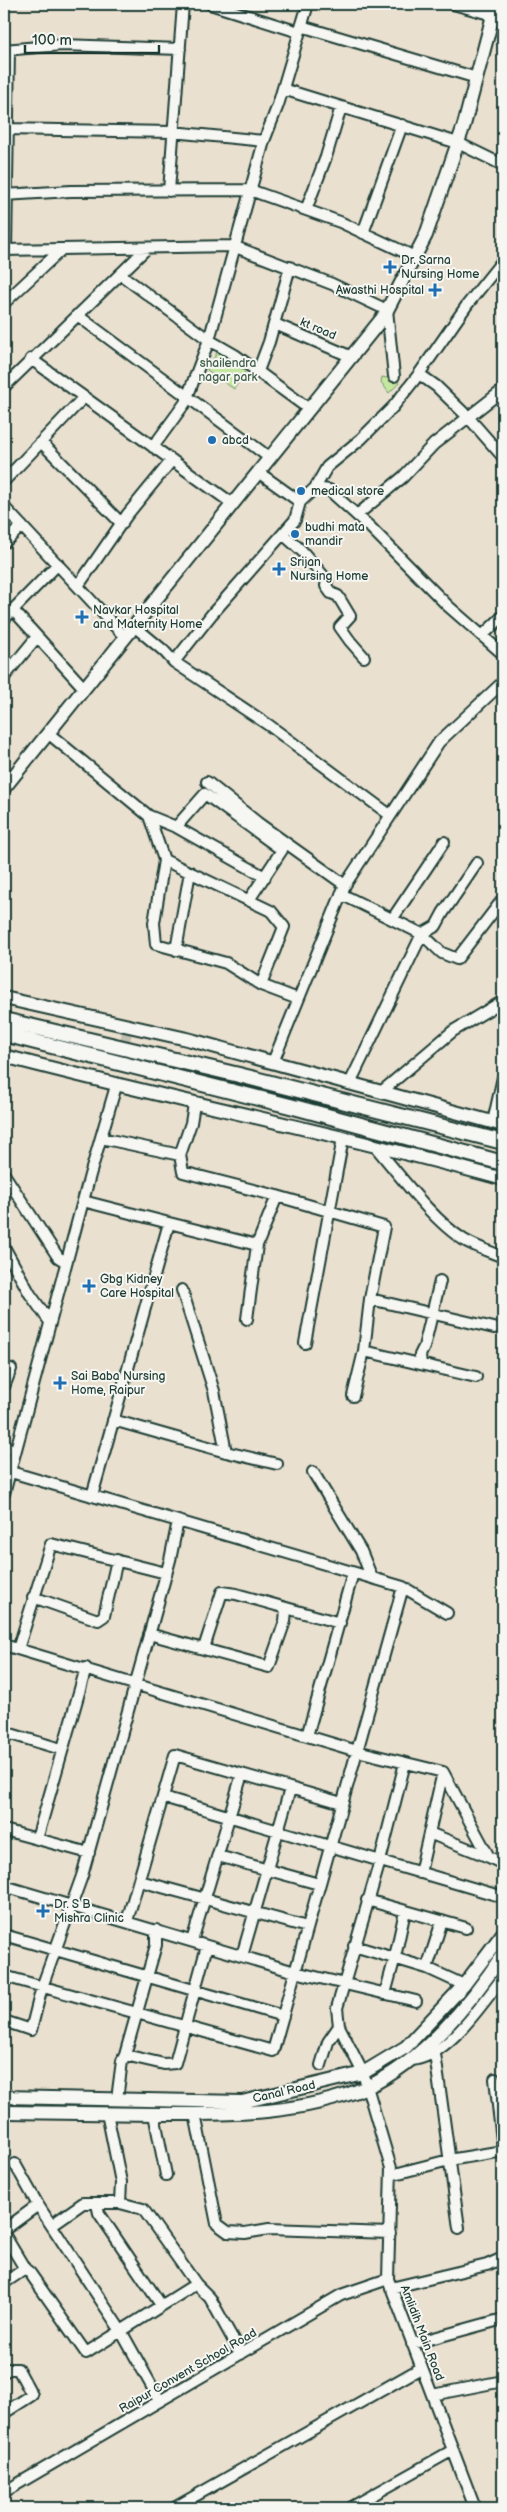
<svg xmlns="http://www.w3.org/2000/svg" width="507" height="2512" viewBox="0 0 507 2512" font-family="'Balsamiq Sans',sans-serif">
  <rect width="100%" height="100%" fill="#eae0d0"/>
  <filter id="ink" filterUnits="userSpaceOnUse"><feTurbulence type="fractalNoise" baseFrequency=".02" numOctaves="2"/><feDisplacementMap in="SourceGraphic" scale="10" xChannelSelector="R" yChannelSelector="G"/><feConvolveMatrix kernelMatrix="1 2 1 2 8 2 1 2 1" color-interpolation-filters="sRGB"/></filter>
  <g filter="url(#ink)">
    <path fill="#c5e7a0" stroke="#72926a" d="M219,349L247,369L234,389L207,370Z
      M394,376L399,383L389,393L381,382L382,377L387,378Z"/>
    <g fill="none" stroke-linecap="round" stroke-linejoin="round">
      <path stroke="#c1bfb1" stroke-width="10" stroke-dasharray="10 5" stroke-linecap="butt" d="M116,1086L128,1027"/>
      <g stroke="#1f3d34" stroke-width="14">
        <path id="minor" d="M210,4L299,32
          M453,4L493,15
          M301,26L477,78
          M4,50L62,45L180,49
          M283,89L458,143L503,165
          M4,129L172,132L264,141
          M169,191L183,4
          M4,195L71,191L250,190L340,222L415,257
          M306,210L326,157L341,107
          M363,233L402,125
          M4,250L233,246L332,284L387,310L394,376
          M6,250L9,49
          M120,274L209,340L235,355L309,409
          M4,303L62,249
          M77,315L270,458
          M275,324L352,357
          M31,359L233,504
          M258,371L269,342L290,267
          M419,374L436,386L468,417L503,457
          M4,387L147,248
          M42,443L122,524
          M153,447L185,403L209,340L264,141L278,105L308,4
          M258,472L300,502L315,488L329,490L371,528L448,606L503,654
          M4,481L84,397
          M315,488L327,467L361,439L393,407L419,374L467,305L503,260
          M4,507L125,637
          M357,515L403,477L434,444L503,390
          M283,534L302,551L327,580L326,586L331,593L338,596L350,616L340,627L350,641L364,657
          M4,543L22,526
          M78,586L127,515L172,460
          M13,610L84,688
          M4,619L58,564
          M134,626L164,651L174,662L270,726L390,815
          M482,636L503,616
          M174,662L212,614L295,520L300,502
          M4,677L36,638
          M48,733L149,816L164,860L154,923L156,944L226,963L261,985L298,999
          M207,782L258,823L345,885
          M149,816L176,827L205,794L282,850L249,900
          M176,827L265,877
          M164,860L271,911L284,927L261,985
          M341,894L422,934L442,953L457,959L503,899
          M393,918L444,842
          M176,950L190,872
          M273,1062L345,885L439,742L503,682
          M350,1083L422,934L436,926L443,913L477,863
          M381,1092L453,1031L503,1001
          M194,1104L191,1123L180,1155L183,1172L277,1196
          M493,1122L503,1077
          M101,1138L180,1155
          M374,1145C398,1173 433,1221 464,1240C476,1247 491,1252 503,1257
          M4,1174L58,1257L66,1262
          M83,1201L169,1223
          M257,1245L277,1196L384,1227L370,1299L494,1328
          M4,1247L30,1294L50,1322
          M182,1290L214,1391L226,1452
          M305,1343L343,1138
          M364,1351L476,1377
          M421,1364L420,1355L424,1347L440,1281
          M4,1367L11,1369L4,1387
          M353,1396L364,1351L370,1299
          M113,1420L226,1452L277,1464
          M4,1446L15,1451
          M4,1470L403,1587L273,2051L4,1976
          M313,1472L361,1551L372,1578
          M4,1494L90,1175L116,1086
          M92,1496L169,1223L257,1245L247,1319
          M403,1587L447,1613
          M33,1597L98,1620L104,1616L117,1560
          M149,1634L269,1667L285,1621L286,1610
          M4,1645L357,1751L443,1772L489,1857L503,1864
          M204,1648L222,1592L236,1594L340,1623
          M18,1649L51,1544L166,1573
          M4,1732L61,1749
          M307,1736L353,1573
          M405,1763L380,1861L337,2008L339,2026L363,2073L391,2168L388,2279L475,2508
          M163,1797L503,1897
          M4,1830L89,1853
          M429,1833L489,1857
          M37,1839L86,1668
          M218,1856L319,1884
          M420,1873L443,1772
          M140,1881L307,1927
          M4,1886L295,1972L416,2001
          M367,1900L466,1928
          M127,1921L175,1755L342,1803
          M4,1935L283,2016
          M192,1941L242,1774
          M354,1946L427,1968L464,1985
          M242,1956L290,1789
          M427,1968L442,1921
          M385,1994L395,1957L405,1911
          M4,2021L31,2030L42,1987L82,1876L170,1560L178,1521
          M435,2054L459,2228
          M125,2055L164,2064L175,2063L207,1946
          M410,2060C446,2059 482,2004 503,1977
          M321,2065L328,2042L339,2026
          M495,2079L503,2150
          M117,2099L122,2061L125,2055L156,1945V1930
          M107,2113L121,2182L120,2203
          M154,2114L166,2175
          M195,2114L217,2224L228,2232L245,2233L269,2229L390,2233
          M15,2164L38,2205L121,2331L160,2401
          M391,2175L449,2160L503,2151
          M97,2204L99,2213L161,2305
          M53,2224L83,2203H120L143,2209L196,2284L210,2298L241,2354
          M4,2230L38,2205
          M4,2234L25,2269L30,2273L86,2353L196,2284
          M4,2283L25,2269
          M391,2288L487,2265L503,2258
          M412,2344L503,2319
          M4,2372L9,2369H18L32,2395L4,2413
          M432,2395L503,2381
          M4,2492L341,2295L388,2279
          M174,2508L421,2368
          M350,2508L453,2450"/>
      </g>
      <g stroke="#1f3d34" stroke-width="16">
        <path id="major" d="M4,788L384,316L426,235L464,125L496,4
          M4,998L187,1039L503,1125
          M4,1056C170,1100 338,1133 503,1179
          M4,2097L242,2102L363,2073L406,2047L464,1985L503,1933
          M4,2112C54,2113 104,2113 155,2114C227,2114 299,2116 367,2087C421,2063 471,2003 503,1954"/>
      </g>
      <g stroke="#1f3d34" stroke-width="18">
        <path id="highway" d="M4,1020L239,1075L503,1142
          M4,1034L290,1106L503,1163"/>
      </g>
      <use href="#minor" stroke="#f6f6f2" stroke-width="10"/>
      <use href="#major" stroke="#f6f6f2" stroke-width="12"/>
      <use href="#highway" stroke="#f6f6f2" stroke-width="14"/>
    </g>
  </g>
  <g fill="#1f6fb2" stroke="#f6f6f2" stroke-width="2">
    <path d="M387.5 259.5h5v5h5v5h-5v5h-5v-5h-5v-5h5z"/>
    <path d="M432.5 282.5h5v5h5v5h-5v5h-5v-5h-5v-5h5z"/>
    <circle cx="212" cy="440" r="5"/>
    <circle cx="301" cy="491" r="5"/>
    <circle cx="295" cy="534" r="5"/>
    <path d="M276.5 561.5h5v5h5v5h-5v5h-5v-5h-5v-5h5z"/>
    <path d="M79.5 609.5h5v5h5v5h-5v5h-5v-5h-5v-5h5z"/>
    <path d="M86.5 1278.5h5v5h5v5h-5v5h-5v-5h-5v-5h5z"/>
    <path d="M57.5 1375.5h5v5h5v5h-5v5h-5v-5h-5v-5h5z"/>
    <path d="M40.5 1903.5h5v5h5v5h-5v5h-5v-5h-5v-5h5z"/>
  </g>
  <g text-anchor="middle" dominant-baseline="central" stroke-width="4" stroke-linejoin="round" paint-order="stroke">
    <g font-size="12" fill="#1f3d34" stroke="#f6f6f2" text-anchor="start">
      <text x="401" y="260">Dr. Sarna<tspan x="401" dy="14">Nursing Home</tspan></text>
      <text x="424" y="290" text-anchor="end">Awasthi Hospital</text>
      <text x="222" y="440">abcd</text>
      <text x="311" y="491">medical store</text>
      <text x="305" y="527">budhi mata<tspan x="305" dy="14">mandir</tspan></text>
      <text x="290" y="562">Srijan<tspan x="290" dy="14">Nursing Home</tspan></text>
      <text x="93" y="610">Navkar Hospital<tspan x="93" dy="14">and Maternity Home</tspan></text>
      <text x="100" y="1279">Gbg Kidney<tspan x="100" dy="14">Care Hospital</tspan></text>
      <text x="71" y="1376">Sai Baba Nursing<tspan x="71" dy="14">Home, Raipur</tspan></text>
      <text x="54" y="1904">Dr. S B<tspan x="54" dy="14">Mishra Clinic</tspan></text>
    </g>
    <g font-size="12" fill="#1f3d34" stroke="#f6f6f2">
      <text transform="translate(318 329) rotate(23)">kt road</text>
      <text transform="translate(284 2092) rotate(-13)">Canal Road</text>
      <text transform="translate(422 2333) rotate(69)">Amlidih Main Road</text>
      <text transform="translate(188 2371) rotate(-30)">Raipur Convent School Road</text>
    </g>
    <g font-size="12" fill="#405f4a" stroke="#f6f6f2">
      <text x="228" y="363">shailendra<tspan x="228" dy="14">nagar park</tspan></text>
    </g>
  </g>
  <rect width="507" height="2512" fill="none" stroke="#f6f6f2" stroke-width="20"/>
  <rect x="10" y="10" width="487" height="2492" fill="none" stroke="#1f3d34" stroke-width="2" filter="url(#ink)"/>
  <path d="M25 45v8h134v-8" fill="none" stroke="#1f3d34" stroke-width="2.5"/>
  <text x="32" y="45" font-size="15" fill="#1f3d34" stroke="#f6f6f2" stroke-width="4" paint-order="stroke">100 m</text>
</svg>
